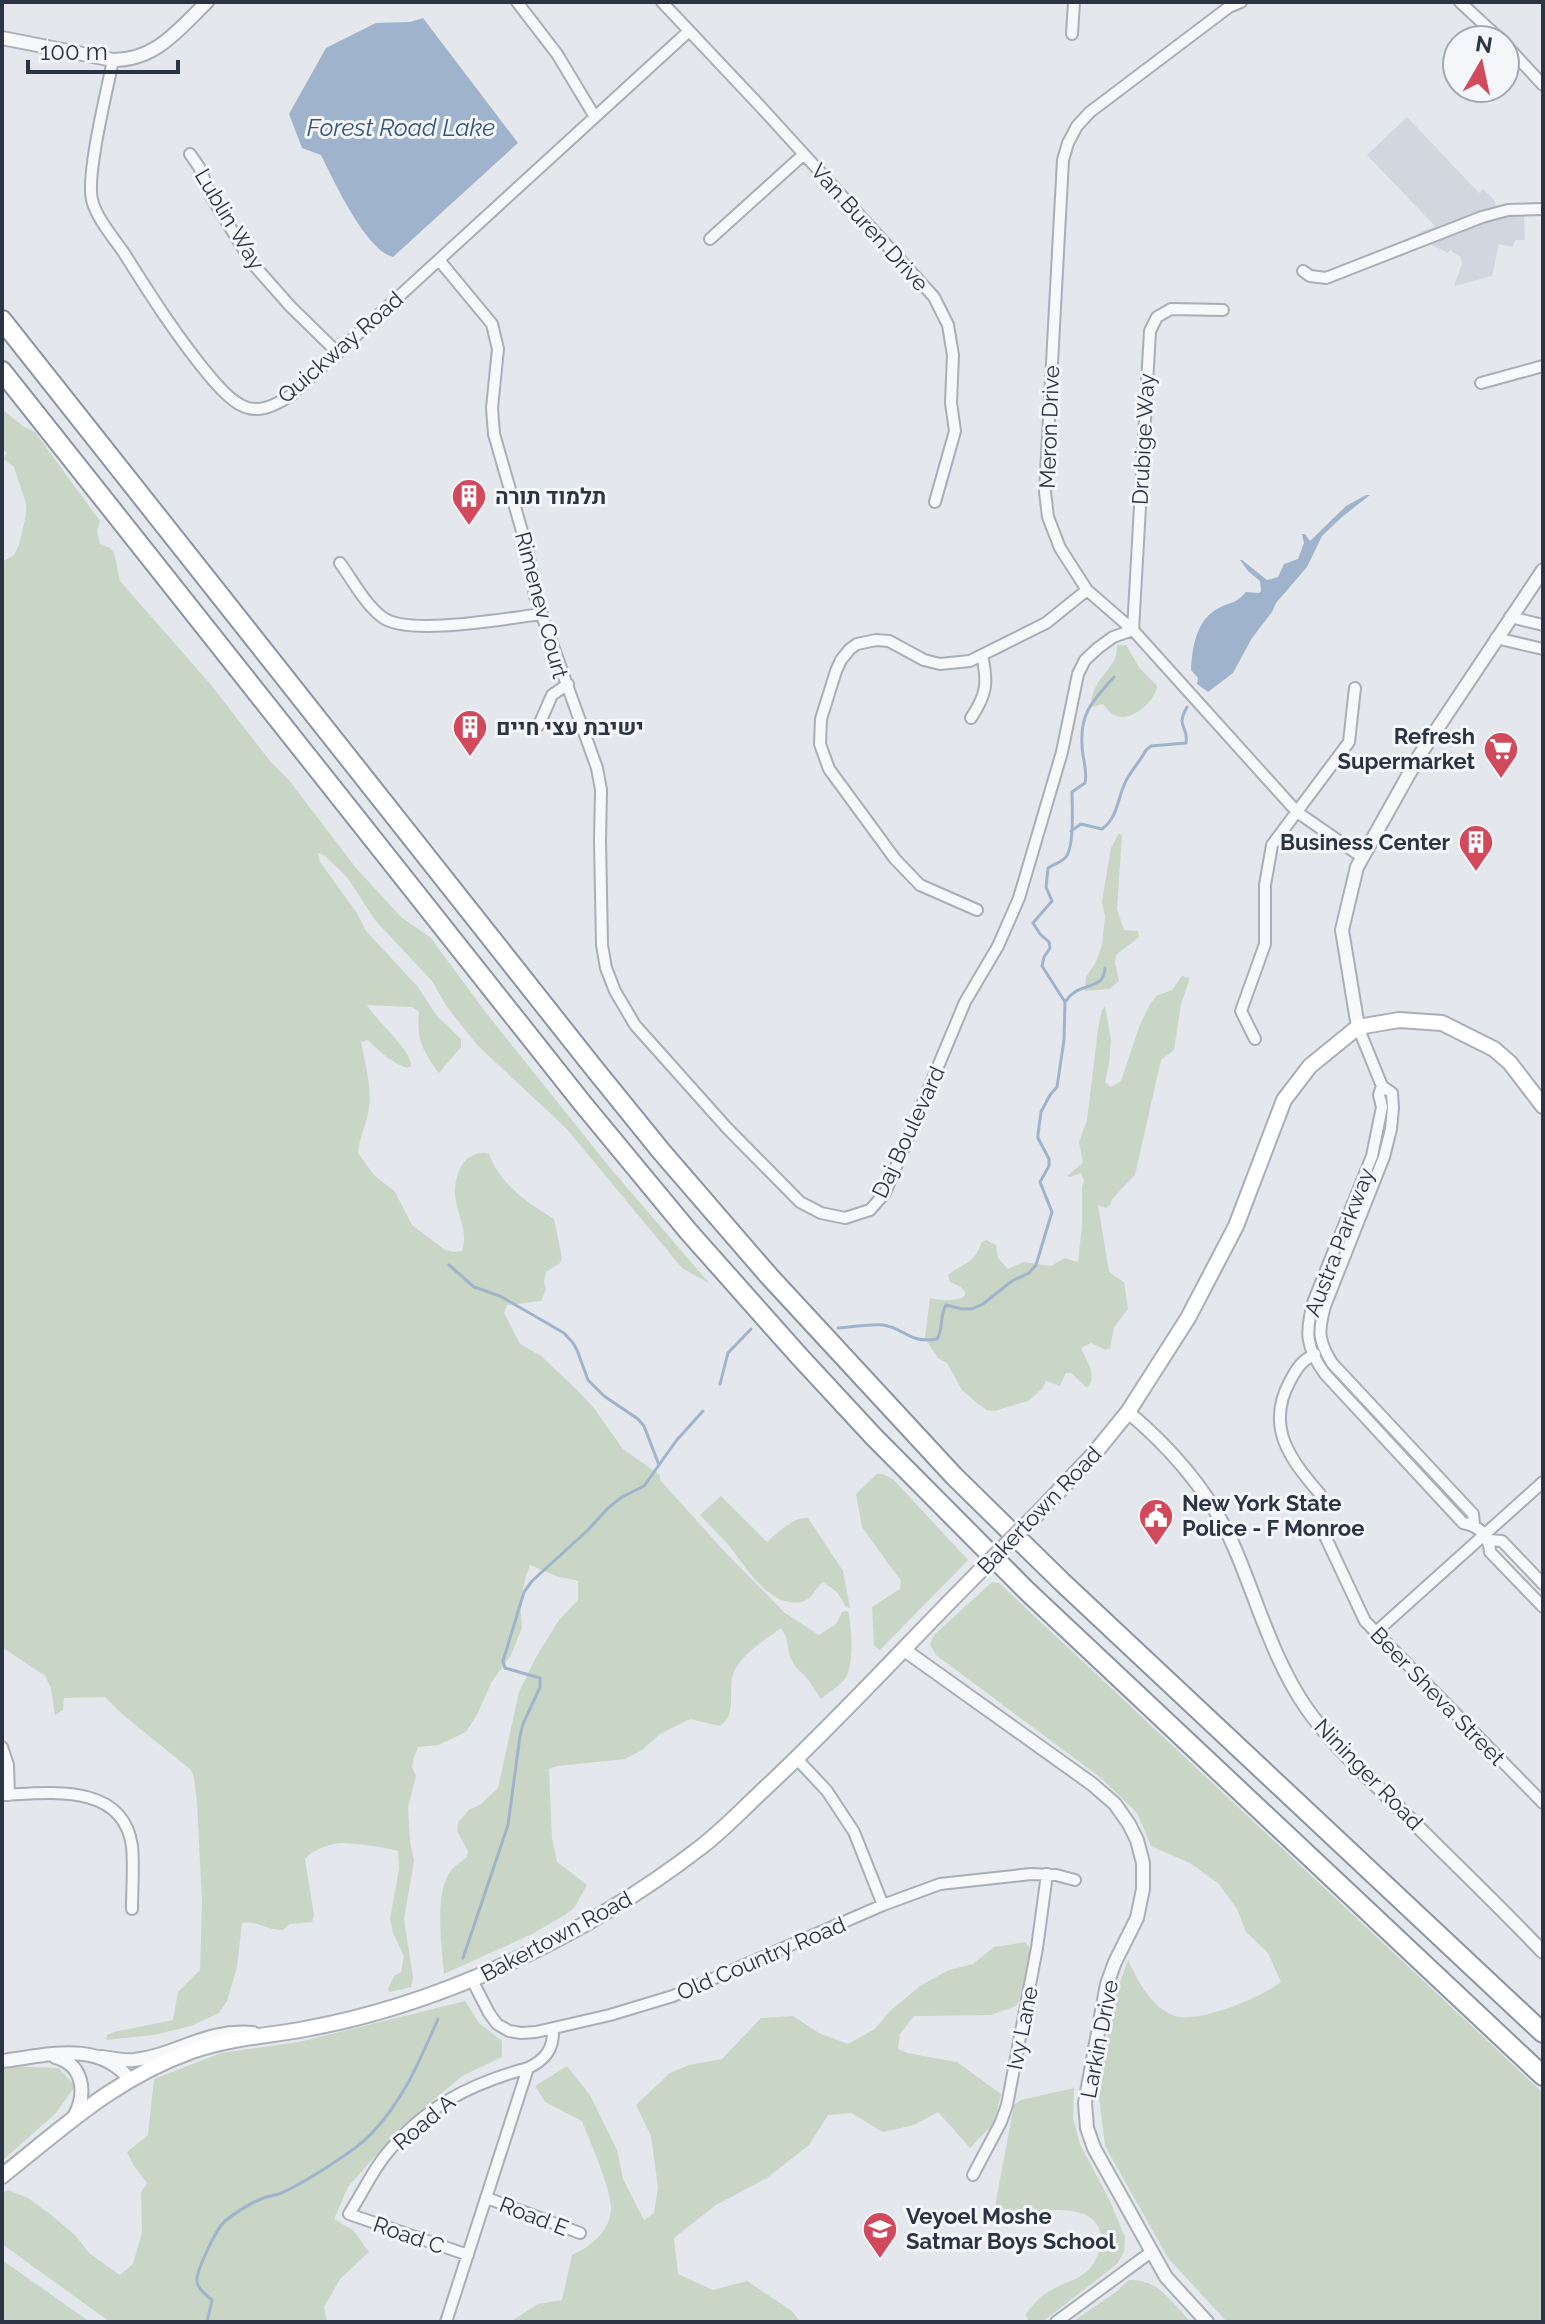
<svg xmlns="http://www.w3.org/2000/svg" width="1545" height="2324" viewBox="0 0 1545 2324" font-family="Raleway,Heebo,sans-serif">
  <rect width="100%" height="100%" fill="#e4e7ec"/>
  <path fill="#d2d6de" d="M1407,117L1479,193L1483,189L1494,200L1499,215H1524L1525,240H1515L1513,247L1499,244L1492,276L1454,286L1462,264L1461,257L1450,250L1448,253L1430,244L1423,247L1417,234L1435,226L1367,155Z"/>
  <path fill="#c9d6c5" d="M2,409L24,427L35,432L100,521L97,531L100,544L110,548L114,553L120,581L212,686L270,761L289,780L356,868L401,917L430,937L487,1014L611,1169L709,1283L682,1268L566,1128L478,1046L447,1007L432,981L375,920L347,877L324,855L318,853L320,862L357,913L366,931L418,987L437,1016L461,1039V1047L439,1073C423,1052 416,1039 419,1012L412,1007L367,1005C377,1022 411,1049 411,1066L407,1068C392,1063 380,1052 368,1040L361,1042C365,1064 372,1085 369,1108C367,1123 359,1138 358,1153L374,1175L395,1192L412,1225L445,1250L454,1252L462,1251C471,1225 448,1206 457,1177C459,1170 461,1165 466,1160C473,1154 481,1151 489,1154C500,1184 527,1203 554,1219L562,1258L560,1263L546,1272L544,1282L546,1289L541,1301L507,1305L504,1313L520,1344L541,1356L575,1388L593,1407L623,1449L660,1475V1480L724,1551L785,1613L819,1635L836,1624L842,1612L848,1611C852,1627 854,1663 846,1677C840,1686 829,1692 821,1699L807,1678L795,1666L790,1657L786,1637L781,1628C764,1641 737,1656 732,1678C729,1695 736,1716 720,1726L690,1719L660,1734L642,1750L625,1759L558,1766L549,1769L552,1838L557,1862L587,1885L574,1908L565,1915L532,1934L444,1974C442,1946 433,1892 452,1869C456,1865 462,1861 467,1857L468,1851L457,1831L458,1822L469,1810L481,1804L498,1788L519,1692L535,1659L559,1620L578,1600V1581L556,1576L530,1565L526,1576L520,1601L522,1628L511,1655L491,1683L478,1713L466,1732L438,1745L418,1747L414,1757L412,1767L416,1776L408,1807L410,1841L414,1861L404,1919L413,1977L411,1987L390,1992L388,1989L394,1976L401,1972L404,1956L393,1933L390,1919L399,1869L398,1851C390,1848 350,1842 340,1843C329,1844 312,1850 305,1859L314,1915L312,1922L290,1924L283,1930C266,1930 256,1920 242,1923L237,1967L227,2001L219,2013L191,2026L153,2035L106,2040L107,2035L114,2032L173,2020L178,1992L200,1970L202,1902L197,1802L194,1778L191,1770L122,1714L105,1697L64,1698L63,1710L55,1715L51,1688L45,1676L2,1647V562L14,555L19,545L26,515V503L14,467L3,459L7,453L2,449Z
    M1117,645H1126L1139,667L1157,686C1155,703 1128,725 1112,714C1108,711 1106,707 1103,704L1092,707C1089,687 1106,675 1115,659C1116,657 1117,648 1117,645Z
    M1119,833L1122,836L1117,909L1124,930L1138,931L1139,937L1116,955L1115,963L1119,981L1110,989L1085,991L1086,977L1096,962L1102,945L1105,916L1102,902L1111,848Z
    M1182,976L1190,978L1181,1004L1174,1050L1161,1060L1135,1175L1112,1199L1110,1205L1106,1208L1098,1205L1109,1272L1124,1282L1128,1309L1114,1327L1110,1348L1105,1350L1091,1343L1081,1348C1086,1361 1099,1376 1087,1388L1071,1373H1066L1060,1386L1046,1381L1042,1389L1028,1401L994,1411L987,1410L978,1404L962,1390L947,1363L938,1358L925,1338L930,1298C939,1301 955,1301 964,1297L965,1292L961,1287L950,1282L948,1275C965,1262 973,1265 982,1242L986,1240L996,1245L998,1258L1008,1269L1023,1262L1051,1266L1065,1258L1078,1262L1082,1225V1187L1084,1180L1081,1173L1070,1177L1067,1176L1083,1163L1079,1142L1087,1120L1098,1029L1102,1010L1105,1006L1111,1040L1109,1064L1105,1082L1111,1087L1121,1081L1139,1027L1149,1006L1156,996L1172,990Z
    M877,1474H883L894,1480L968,1560L880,1650L874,1646L872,1607L900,1589L901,1581L862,1527L856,1494Z
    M721,1496L767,1542C779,1532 792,1517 808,1518L843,1571L850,1608L846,1607L837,1592L823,1582C815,1588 812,1600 801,1602C767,1608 744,1563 726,1542C717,1533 708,1524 700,1515Z
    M992,1582L999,1583L1543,2093V2322H1227L1168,2258L1105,2146L1098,2089L1114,1999L1128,1960C1138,1981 1149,2003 1170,2014C1193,2027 1261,1997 1281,1982L1268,1953L1246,1932L1237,1909L1219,1884L1190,1863L1151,1846L1137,1813L1101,1778L936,1655L930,1645L933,1636Z
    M1025,1942L1033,1952L1025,1987L1016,2006L991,2015L914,2016L900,2034L898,2049L907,2053L957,2062L1001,2094L994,2123L970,2148L938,2112L914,2125L883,2132L851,2113L828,2115L809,2145L767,2178L716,2205L674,2238L678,2274L713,2290L747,2281L792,2311L800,2322H510L538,2304L562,2300L572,2255C590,2247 609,2232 611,2211C612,2190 590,2142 582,2121L545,2102L535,2086L567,2066L590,2095L617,2150L623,2179L644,2220L654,2213L658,2187L651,2136L636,2105L670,2073L689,2065L722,2059L761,2018L793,2016L819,2033L848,2044L875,2029L889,2012L920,1986L949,1970L973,1964L994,1947Z
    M465,2001L479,2023L502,2041V2057L462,2076L400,2128L348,2187L334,2219L354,2231L369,2252L340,2279L324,2307L327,2322H110L2,2244V2193L8,2190L28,2198L50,2214L75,2235L89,2253L120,2275L133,2264L142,2233L141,2192L147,2183L134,2166L127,2152L148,2135L154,2079L221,2053L299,2042Z
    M2,2066L59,2068L75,2086L56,2113L2,2161Z
    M1074,2088L1073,2118L1080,2144L1109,2199L1125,2237L1124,2252L1117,2264L1045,2320L1028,2322L1026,2314C1032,2306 1039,2297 1048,2292C1071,2278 1090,2280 1099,2251C1102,2242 1102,2235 1098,2226C1089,2211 1069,2210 1053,2210C1034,2209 1018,2226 999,2221L996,2214V2201L1014,2105L1021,2100Z
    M2,2260L90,2322H2Z
    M1129,2280C1159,2279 1171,2302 1191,2322H1072L1116,2292Z"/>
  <path fill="#9fb4cc" d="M423,18L518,143L393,257C365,249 334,181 321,155L302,148L289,114L326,48L376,23L410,22Z
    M1366,495H1370L1342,517L1322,536L1307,567L1276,603L1272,612L1252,638L1233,673L1208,692L1197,684L1198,678L1191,670C1192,648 1196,619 1219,608C1232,601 1234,605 1246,592L1259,593L1261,591L1260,581L1248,571L1240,560H1242L1267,580L1278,577L1284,564L1298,559L1304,543L1302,534H1305L1310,541L1346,506Z"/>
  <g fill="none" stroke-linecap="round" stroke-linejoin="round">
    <path stroke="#9fb4cc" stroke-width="3" d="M1071,831L1081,824L1102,829C1118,817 1117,800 1125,783C1130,771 1140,762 1146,750L1151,746L1186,743C1189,726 1175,728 1187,707
      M1066,1001C1078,981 1104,992 1105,968
      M449,1265L474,1287L500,1296L564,1333L573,1343L577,1350L588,1380L604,1396L638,1419L644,1426L659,1465
      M838,1328C853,1327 869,1324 883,1325C905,1328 909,1344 937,1339C944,1329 939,1316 946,1305L962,1309H972L983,1304L1012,1281L1029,1273L1036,1265L1052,1212L1040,1182L1049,1166V1159L1038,1138V1134L1041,1112L1050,1095L1057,1087L1064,1040L1065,1002L1042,966L1044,957L1050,948L1049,942L1040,934L1033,923L1052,901L1046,887L1048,868C1053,865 1061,862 1065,858C1075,848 1072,805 1072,792L1085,783C1088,770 1082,758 1082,745C1080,711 1094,700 1114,677
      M720,1384L728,1353L751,1329
      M463,1958L508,1825L520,1736L523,1724L540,1687V1678L505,1668L503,1661L524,1592L532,1581L588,1530L608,1508L622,1497L644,1486L676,1441L703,1411
      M207,2322L212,2300C207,2296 198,2289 197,2282C195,2272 217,2228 225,2221C235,2213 249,2204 261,2199C267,2196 273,2196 279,2194C301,2185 355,2151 371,2134C403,2101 420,2060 438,2019"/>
    <g stroke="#a9aeb7" stroke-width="14">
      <path id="minor" d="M517,2L557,54L595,117
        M662,2L760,106L934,297L948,325L953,355L951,403L955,431L935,502
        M1241,2L1229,7L1090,112L1077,126L1068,143L1063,160L1045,492L1048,517L1060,548L1087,590L1133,630L1297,812L1362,857
        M1460,2L1501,40
        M1072,34L1074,2
        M1505,44L1543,85
        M113,60C107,91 86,174 92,200C97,219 113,237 124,253C151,296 179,340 212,379C220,388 228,398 239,404C257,415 274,406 290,396L689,31
        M190,154L199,167L211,196L252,263L290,306L338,353
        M710,239L804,154
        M439,260L492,324L498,349L492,408L494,434L528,552L535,596L597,768L601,790L600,841L602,945L606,968L615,991L635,1025L727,1128L800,1202L821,1213L845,1218L870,1210L885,1193L965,1002L998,946L1019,898L1062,752L1078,674L1085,660L1098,648L1113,637L1133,630
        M1303,271L1310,276L1326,278L1482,217L1508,210L1543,209
        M1481,383L1543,366
        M340,563C353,581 365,604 382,617C407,637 508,618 542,614
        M1510,617L1543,625
        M1133,630L1150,331L1157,317L1171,309L1223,310
        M1496,638L1543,649
        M971,718C987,694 988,683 982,655
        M539,725L552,695L568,684
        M977,910L920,885L895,859L829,769L820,744L821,719L836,671L841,660L850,649L857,644L876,640L889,641L924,660L940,664L970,661L1046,623L1087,590
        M1358,1027L1382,1086L1392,1093L1393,1108L1391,1129L1384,1157L1325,1306C1318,1332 1318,1340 1332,1363L1473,1514L1474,1525
        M1255,1039L1241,1011L1265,944V885L1272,845L1349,742L1355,688
        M1382,1086L1379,1095L1382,1107L1372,1156L1314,1300C1305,1331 1305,1347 1325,1374L1463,1523C1479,1526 1489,1535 1490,1552L1543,1607
        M1315,1354C1301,1361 1297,1368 1290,1381C1265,1427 1290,1459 1320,1494
        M1325,1536L1365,1621L1543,1803
        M1489,1540L1502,1541L1543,1584
        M1376,1632L1543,1482
        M2,1747L8,1765L9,1795
        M797,1759L827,1791L854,1832L883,1905
        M2,1795C49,1793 123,1782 132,1846C134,1866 132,1888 132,1909
        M472,1980L489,2013L497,2024L509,2031L521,2033L536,2032L610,2015L673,1996L883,1905L940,1884L1031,1874L1056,1875L1075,1880
        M973,2175L1001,2122L1007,2105L1037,1948L1047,1874
        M487,2198L580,2233
        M468,2255L349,2214C361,2195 371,2174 384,2157C423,2107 470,2084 528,2068
        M446,2322L528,2068C545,2060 554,2049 553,2029
        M1056,2322L1151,2252"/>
    </g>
    <g stroke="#a9aeb7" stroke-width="16">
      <path id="tertiary" d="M2,38L113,60C156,60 178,30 207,2
        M1358,1027L1342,930L1357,867L1419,756L1543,570
        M1128,1412C1172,1449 1212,1495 1235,1549C1258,1603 1273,1660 1307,1709C1334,1747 1369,1778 1402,1811C1449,1858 1497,1904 1543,1952
        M903,1649L1092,1784L1115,1804L1129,1824L1137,1840L1143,1863V1889L1137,1918L1115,1962L1107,1984L1085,2103L1087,2128L1094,2148L1166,2277L1207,2322
        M55,2057C83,2064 87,2092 75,2115
        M102,2057C113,2059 124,2061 134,2060C178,2055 204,2029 253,2033
        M2,2061C45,2056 99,2039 130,2080"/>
    </g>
    <g stroke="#a9aeb7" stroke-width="18">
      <path id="secondary" d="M1041,1510L1093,1455L1128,1412L1188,1318L1236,1226L1284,1100L1310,1066L1358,1027L1399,1020L1442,1023L1494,1049L1510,1063L1543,1106
        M2,2176C65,2126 114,2079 192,2051C228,2038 267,2036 305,2029C371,2017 438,1995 500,1967C571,1935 639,1895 701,1847C722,1831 740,1812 759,1794C836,1723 906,1645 980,1571"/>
    </g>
    <g stroke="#8b94a3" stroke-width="22">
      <path id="motorway" d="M2,320L593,1067L661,1151L769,1276L954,1476L1061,1581L1543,2033
        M2,371L583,1104L688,1231L799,1356L874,1437L1027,1591L1543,2076"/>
    </g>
    <use href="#minor" stroke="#f7f8fa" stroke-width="10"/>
    <use href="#tertiary" stroke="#f7f8fa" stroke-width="12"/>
    <use href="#secondary" stroke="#fff" stroke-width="14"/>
    <use href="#motorway" stroke="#fff" stroke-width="18"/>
    <g stroke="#a9aeb7" stroke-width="18" stroke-linecap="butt">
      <path id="secondary-bridge" d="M980,1571L1041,1510"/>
    </g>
    <use href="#secondary-bridge" stroke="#fff" stroke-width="14"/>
  </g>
  <defs>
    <g id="building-pin" transform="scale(1.8)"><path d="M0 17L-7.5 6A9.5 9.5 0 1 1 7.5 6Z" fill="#d1495b" stroke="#f4f6f9"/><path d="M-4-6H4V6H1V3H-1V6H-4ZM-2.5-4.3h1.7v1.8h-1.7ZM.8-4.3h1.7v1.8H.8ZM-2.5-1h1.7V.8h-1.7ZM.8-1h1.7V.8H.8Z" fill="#fff"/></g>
    <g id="supermarket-pin" transform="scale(1.8)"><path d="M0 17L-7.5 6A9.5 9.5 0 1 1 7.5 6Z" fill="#d1495b" stroke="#f4f6f9"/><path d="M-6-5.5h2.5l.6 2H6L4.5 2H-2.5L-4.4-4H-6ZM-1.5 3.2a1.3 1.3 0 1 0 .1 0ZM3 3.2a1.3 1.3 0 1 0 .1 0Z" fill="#fff"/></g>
    <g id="civic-pin" transform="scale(1.8)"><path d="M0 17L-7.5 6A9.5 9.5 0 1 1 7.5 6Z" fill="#d1495b" stroke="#f4f6f9"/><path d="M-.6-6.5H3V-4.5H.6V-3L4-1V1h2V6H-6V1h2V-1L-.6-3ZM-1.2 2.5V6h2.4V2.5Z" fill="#fff"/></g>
    <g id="school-pin" transform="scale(1.8)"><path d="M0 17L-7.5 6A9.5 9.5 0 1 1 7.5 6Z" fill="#d1495b" stroke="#f4f6f9"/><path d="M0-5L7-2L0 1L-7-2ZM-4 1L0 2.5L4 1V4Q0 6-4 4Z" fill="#fff"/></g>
  </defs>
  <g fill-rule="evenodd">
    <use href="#building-pin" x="469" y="496"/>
    <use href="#building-pin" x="470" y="727"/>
    <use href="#supermarket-pin" x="1501" y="749"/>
    <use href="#building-pin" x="1476" y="842"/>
    <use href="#civic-pin" x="1156" y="1516"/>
    <use href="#school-pin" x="880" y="2229"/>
  </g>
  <g text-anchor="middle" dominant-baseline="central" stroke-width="6" stroke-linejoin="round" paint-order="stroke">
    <g font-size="22" fill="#2b3445" stroke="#f4f6f9">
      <text transform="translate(230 219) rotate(59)">Lublin Way</text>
      <text transform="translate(870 227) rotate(48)">Van Buren Drive</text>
      <text transform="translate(340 347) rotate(-41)">Quickway Road</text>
      <text transform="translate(1049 427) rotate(-88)">Meron Drive</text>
      <text transform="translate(1143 439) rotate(-87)">Drubige Way</text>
      <text transform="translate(542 605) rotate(75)">Rimenev Court</text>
      <text transform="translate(908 1132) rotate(-65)">Daj Boulevard</text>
      <text transform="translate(1339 1242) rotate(-69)">Austra Parkway</text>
      <text transform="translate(1039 1510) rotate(-46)">Bakertown Road</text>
      <text transform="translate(1438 1696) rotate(46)">Beer Sheva Street</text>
      <text transform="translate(1369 1774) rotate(46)">Nininger Road</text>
      <text transform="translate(556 1936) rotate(-28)">Bakertown Road</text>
      <text transform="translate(761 1958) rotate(-23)">Old Country Road</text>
      <text transform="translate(1022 2028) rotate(-79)">Ivy Lane</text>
      <text transform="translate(1099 2039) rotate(-79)">Larkin Drive</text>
      <text transform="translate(424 2122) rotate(-40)">Road A</text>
      <text transform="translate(534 2216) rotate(21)">Road E</text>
      <text transform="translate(409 2235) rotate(19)">Road C</text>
    </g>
    <g font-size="22" font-weight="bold" fill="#2b3445" stroke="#f4f6f9" text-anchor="start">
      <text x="495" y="496">תלמוד תורה</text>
      <text x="496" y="727">ישיבת עצי חיים</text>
      <text x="1475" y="736" text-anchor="end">Refresh<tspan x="1475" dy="25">Supermarket</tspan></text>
      <text x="1450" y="842" text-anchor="end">Business Center</text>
      <text x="1182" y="1503">New York State<tspan x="1182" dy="25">Police - F Monroe</tspan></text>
      <text x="906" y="2216">Veyoel Moshe<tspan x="906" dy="25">Satmar Boys School</tspan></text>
    </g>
    <g font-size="24" font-style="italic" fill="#34527a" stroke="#f4f6f9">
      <text x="401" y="127">Forest Road Lake</text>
    </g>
  </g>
  <rect width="1545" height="2324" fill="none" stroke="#2b3445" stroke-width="8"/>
  <g transform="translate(1481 64) rotate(9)"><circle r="38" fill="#f4f6f9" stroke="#a4a8b1" stroke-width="2"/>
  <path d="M0-6L14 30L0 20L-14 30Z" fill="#d1495b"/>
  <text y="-12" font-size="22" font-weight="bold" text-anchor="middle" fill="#2b3445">N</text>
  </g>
  <path d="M28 60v12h150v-12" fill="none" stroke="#2b3445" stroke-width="4"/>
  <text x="40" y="60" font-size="24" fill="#2b3445" stroke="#f4f6f9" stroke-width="6" paint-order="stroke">100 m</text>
</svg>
